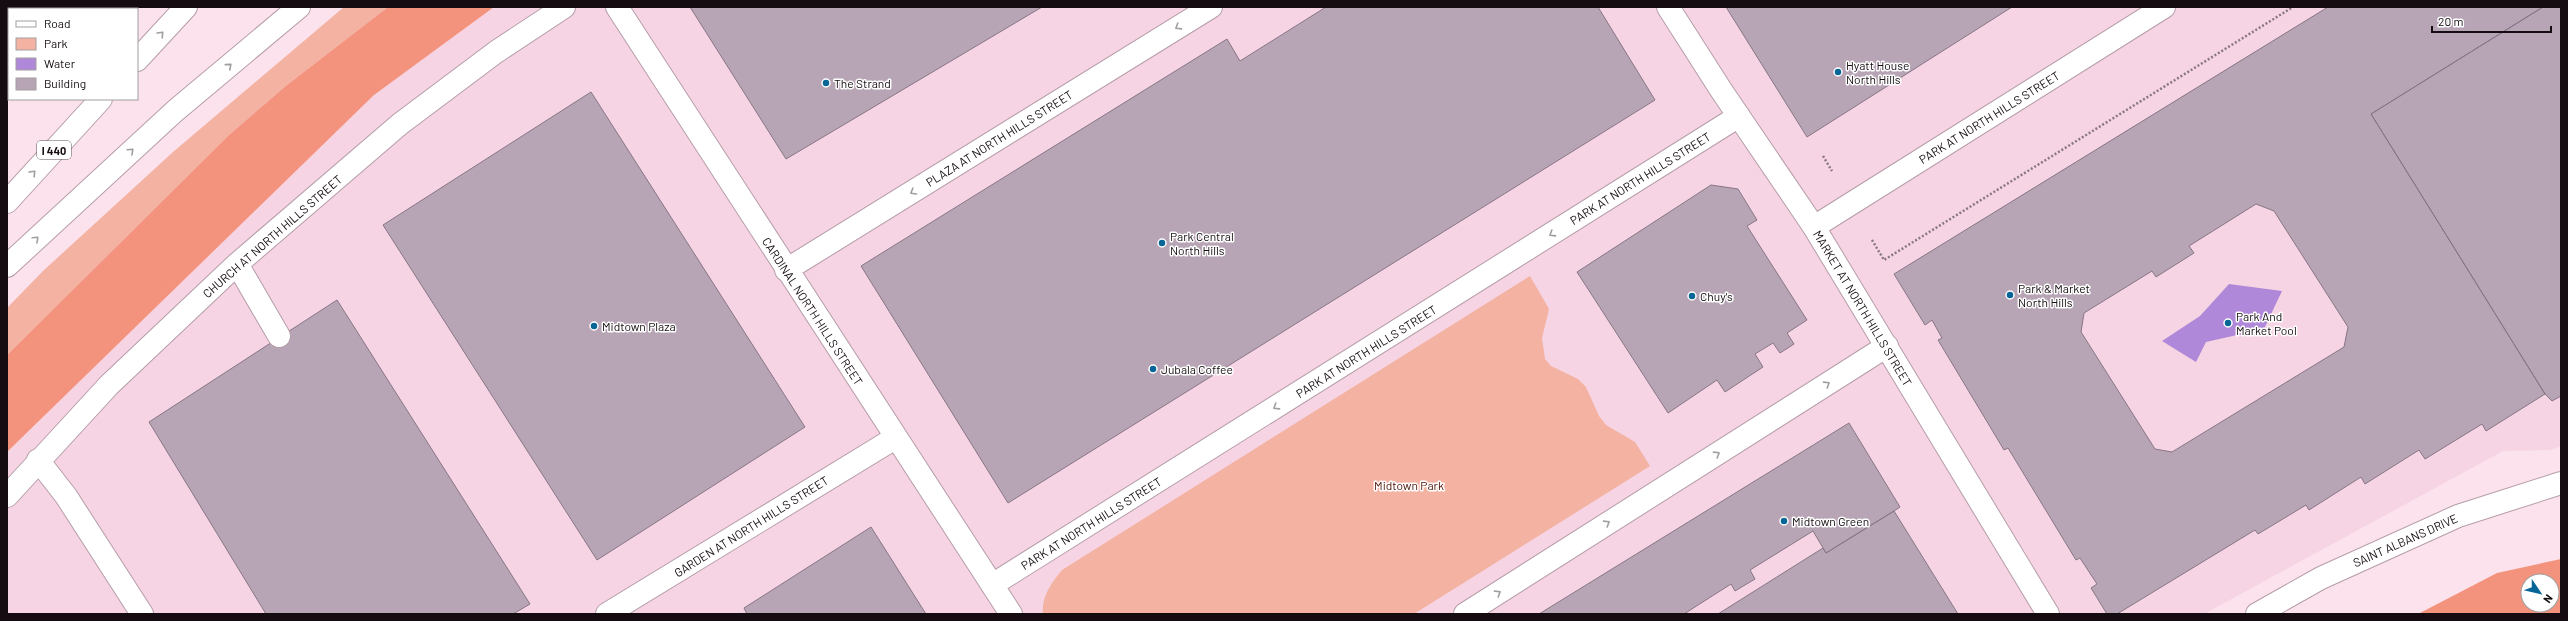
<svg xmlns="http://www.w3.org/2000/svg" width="2568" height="621" viewBox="0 0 2568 621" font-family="Barlow,sans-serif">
  <rect width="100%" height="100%" fill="#fce2ed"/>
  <path fill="#f6d4e3" d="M494,7H2561V446L2550,450L2503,451L2204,614H7V452L374,95Z"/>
  <path fill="#f3b2a2" d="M344,7H388L287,85L230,134L7,355V308L43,271L173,152Z
    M1530,276L1549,309L1542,338L1545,359L1551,366L1578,379L1586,387L1599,416L1606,425L1635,442L1650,466L1414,614H1043C1041,597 1052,582 1062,570Z"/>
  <path fill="#f4937d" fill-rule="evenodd" d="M388,7H494L374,95L7,452V355L230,134L287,85Z
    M2561,559V614H2418L2497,573ZM2528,581H2552V605H2528Z"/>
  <path fill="#af88d9" d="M2229,284L2282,291L2264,329L2206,342L2196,362L2162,341L2200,316Z"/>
  <path fill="#b7a5b6" stroke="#877686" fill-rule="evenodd" d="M690,7H1042L786,159Z
    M1326,7H1598L1655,100L1008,503L861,266L1227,39L1240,61Z
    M1726,7H2012L1807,137Z
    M2328,7H2543L2371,114L2545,394L2486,431L2482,424L2425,459L2419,450L2365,484L2361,477L2309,510L2306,505L2258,534L2255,530L2117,614H2107L2091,588L2097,584L2080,558L2076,560L2008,448L2004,450L1938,340L1942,338L1932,320L1925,325L1894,274ZM2256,204L2274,211L2348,327L2344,347L2172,452L2155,449L2081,332L2084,313L2152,271L2156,277L2194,253L2189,246Z
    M2543,7H2561V396L2552,401L2545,394L2371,114Z
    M591,92L805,427L597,560L383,225Z
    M1711,185L1738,189L1757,220L1747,226L1807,320L1787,333L1794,344L1780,353L1773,343L1755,354L1763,367L1725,392L1717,380L1668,413L1577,272Z
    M337,300L530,604L513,614H266L149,422Z
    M1849,423L1900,507L1894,511L1826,553L1813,531L1750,570L1755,579L1735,591L1731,584L1684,614H1539Z
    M1894,511L1958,614H1718L1823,548L1826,553Z
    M871,527L926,614H747L744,608Z"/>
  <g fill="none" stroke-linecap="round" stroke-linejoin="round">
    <g stroke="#b59da8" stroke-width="24">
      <path id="minor" d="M617,7L1011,614
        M1668,7L1721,90L1814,227L2048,614
        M1814,227L2164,7
        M237,264L279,336
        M786,270L1211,7
        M38,460L66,496L142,614
        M7,496L109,385L237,264L400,124L496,52L564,7
        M992,585L1739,116
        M607,614L895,438
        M1465,614L1887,346
        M2257,614L2321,578L2458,516L2561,483"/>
    </g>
    <g stroke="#b59da8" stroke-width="24">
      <path id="highway" d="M7,20L9,18
        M137,60L186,7
        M7,202L101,99
        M7,266L175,111L299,7"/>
    </g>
    <path stroke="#89787f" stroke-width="2.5" stroke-dasharray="2 2" stroke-linecap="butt" d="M1823,156L1832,171
      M1872,240L1884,260L2293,7"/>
    <use href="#minor" stroke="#fff" stroke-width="22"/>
    <use href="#highway" stroke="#fff" stroke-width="22"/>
  </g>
  <defs><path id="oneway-chevron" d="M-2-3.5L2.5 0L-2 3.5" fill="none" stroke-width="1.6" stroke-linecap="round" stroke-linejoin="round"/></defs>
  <g stroke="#a19e9f">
    <use href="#oneway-chevron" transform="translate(1178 27) rotate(148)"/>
    <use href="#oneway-chevron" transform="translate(161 34) rotate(-47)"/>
    <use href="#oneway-chevron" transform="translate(229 66) rotate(-40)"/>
    <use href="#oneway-chevron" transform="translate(131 151) rotate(-43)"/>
    <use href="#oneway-chevron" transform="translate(33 173) rotate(-47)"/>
    <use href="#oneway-chevron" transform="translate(913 192) rotate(149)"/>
    <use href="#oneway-chevron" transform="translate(1552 234) rotate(148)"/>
    <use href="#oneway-chevron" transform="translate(36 239) rotate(-43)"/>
    <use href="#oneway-chevron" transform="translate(1827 384) rotate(-32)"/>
    <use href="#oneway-chevron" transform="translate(1276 407) rotate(148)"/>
    <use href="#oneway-chevron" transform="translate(1717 454) rotate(-32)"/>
    <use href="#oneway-chevron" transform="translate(1607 523) rotate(-32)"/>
    <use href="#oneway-chevron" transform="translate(1498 593) rotate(-32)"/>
  </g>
  <g fill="#076695" stroke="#fff" stroke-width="1.5">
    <circle cx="1838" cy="72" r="4"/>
    <circle cx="826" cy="83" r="4"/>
    <circle cx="1162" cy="243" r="4"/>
    <circle cx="2010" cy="295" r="4"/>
    <circle cx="1692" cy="296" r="4"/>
    <circle cx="2228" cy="323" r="4"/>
    <circle cx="594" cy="326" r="4"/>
    <circle cx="1153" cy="369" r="4"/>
    <circle cx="1784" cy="521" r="4"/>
  </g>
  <g text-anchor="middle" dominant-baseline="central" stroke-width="3" stroke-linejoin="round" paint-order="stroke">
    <rect fill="#fff" stroke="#5a5558" stroke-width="1" x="37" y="141" width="34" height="18" rx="3"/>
    <g font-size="11" font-weight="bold" fill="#140c10">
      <text x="54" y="150">I 440</text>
    </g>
    <g font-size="12" fill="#140c10" stroke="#fff" text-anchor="start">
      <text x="1846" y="65">Hyatt House<tspan x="1846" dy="14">North Hills</tspan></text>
      <text x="834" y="83">The Strand</text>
      <text x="1170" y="236">Park Central<tspan x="1170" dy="14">North Hills</tspan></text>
      <text x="2018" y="288">Park &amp; Market<tspan x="2018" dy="14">North Hills</tspan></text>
      <text x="1700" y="296">Chuy's</text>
      <text x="2236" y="316">Park And<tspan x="2236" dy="14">Market Pool</tspan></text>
      <text x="602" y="326">Midtown Plaza</text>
      <text x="1161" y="369">Jubala Coffee</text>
      <text x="1792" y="521">Midtown Green</text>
    </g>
    <g font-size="12" fill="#140c10" stroke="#fff">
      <text transform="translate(1989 117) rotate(-32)">PARK AT NORTH HILLS STREET</text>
      <text transform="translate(999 138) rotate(-32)">PLAZA AT NORTH HILLS STREET</text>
      <text transform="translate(1640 178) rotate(-32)">PARK AT NORTH HILLS STREET</text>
      <text transform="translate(272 236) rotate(-41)">CHURCH AT NORTH HILLS STREET</text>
      <text transform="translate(1863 308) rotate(59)">MARKET AT NORTH HILLS STREET</text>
      <text transform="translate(813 311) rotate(57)">CARDINAL NORTH HILLS STREET</text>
      <text transform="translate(1366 351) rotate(-32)">PARK AT NORTH HILLS STREET</text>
      <text transform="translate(1091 523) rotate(-32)">PARK AT NORTH HILLS STREET</text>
      <text transform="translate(751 526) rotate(-32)">GARDEN AT NORTH HILLS STREET</text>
      <text transform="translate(2405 540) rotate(-24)">SAINT ALBANS DRIVE</text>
    </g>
    <g font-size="12" fill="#4e1306" stroke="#fff">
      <text x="1409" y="485">Midtown Park</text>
    </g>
  </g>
  <rect width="2568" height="621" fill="none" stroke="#140c10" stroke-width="16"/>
  <rect x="8" y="8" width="130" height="92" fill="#ffffff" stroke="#a19e9f"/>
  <rect x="16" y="21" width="20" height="6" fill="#ffffff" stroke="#a19e9f"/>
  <text x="44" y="28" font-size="12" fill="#140c10">Road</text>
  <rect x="16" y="38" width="20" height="12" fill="#f3b2a2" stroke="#a19e9f"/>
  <text x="44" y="48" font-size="12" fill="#140c10">Park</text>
  <rect x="16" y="58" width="20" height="12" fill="#af88d9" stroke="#a19e9f"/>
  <text x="44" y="68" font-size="12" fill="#140c10">Water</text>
  <rect x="16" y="78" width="20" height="12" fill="#b7a5b6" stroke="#a19e9f"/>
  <text x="44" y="88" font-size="12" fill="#140c10">Building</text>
  <g transform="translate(2540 593) rotate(125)"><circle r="19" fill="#ffffff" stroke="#a19e9f"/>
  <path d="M0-3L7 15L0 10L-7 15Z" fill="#076695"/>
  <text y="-6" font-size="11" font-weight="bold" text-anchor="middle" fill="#140c10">N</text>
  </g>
  <path d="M2432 26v6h119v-6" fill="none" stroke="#140c10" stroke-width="2"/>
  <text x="2438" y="26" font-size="12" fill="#140c10" stroke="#ffffff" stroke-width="3" paint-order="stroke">20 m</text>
</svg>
